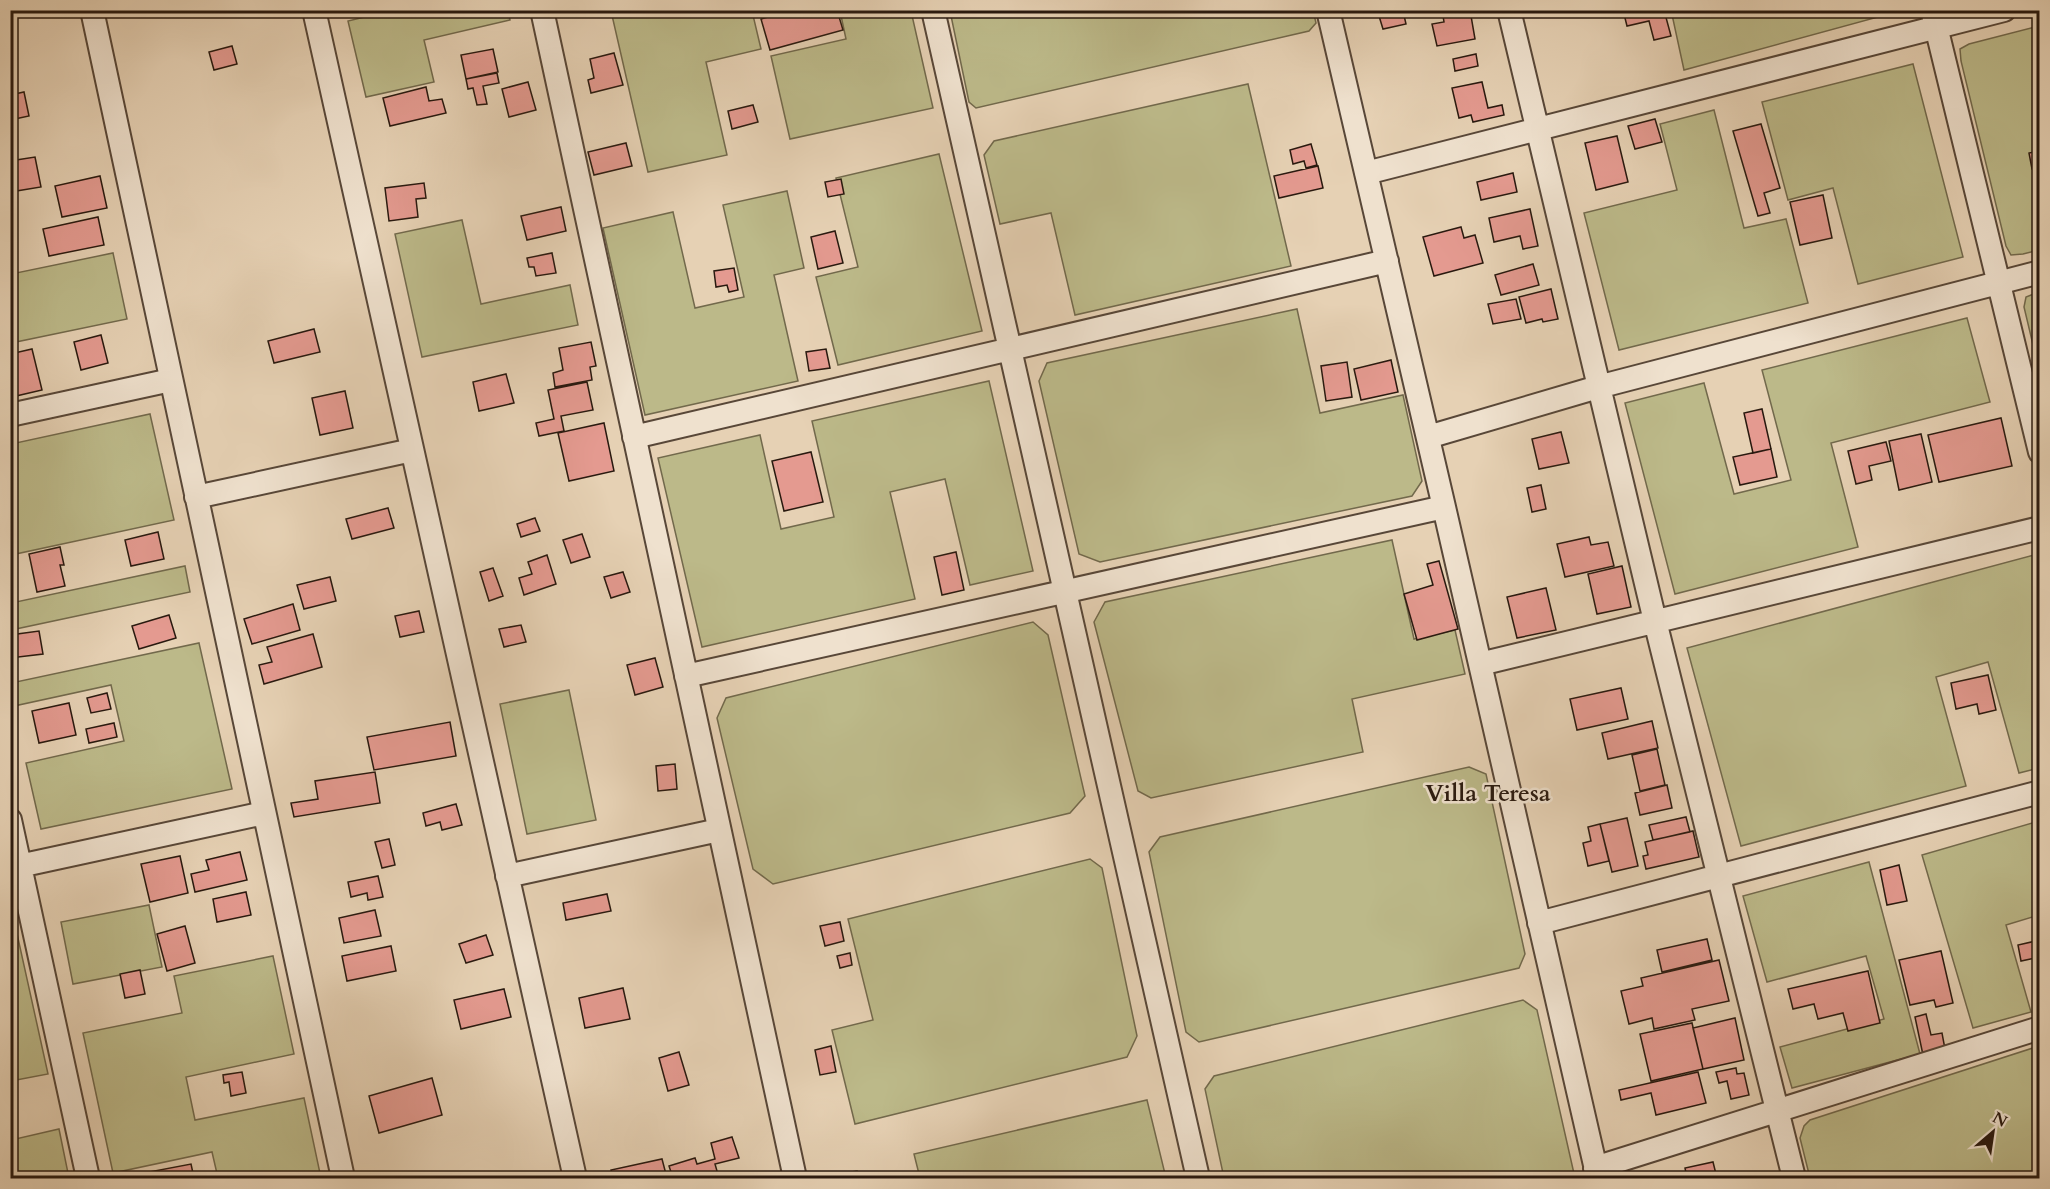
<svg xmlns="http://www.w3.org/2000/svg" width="2050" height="1189" viewBox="0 0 2050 1189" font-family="Cardo,serif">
  <rect width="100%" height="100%" fill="#e6d1b4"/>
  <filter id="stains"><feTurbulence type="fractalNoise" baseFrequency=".00333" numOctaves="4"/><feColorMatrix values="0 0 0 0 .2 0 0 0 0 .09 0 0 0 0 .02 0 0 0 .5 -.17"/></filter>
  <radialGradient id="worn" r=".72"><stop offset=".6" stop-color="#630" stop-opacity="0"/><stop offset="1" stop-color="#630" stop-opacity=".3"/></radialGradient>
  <path fill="#bcb989" stroke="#72694c" stroke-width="1.5" d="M393,10L508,11L510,20L424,40L434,82L366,97L348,21Z
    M1313,10L1316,23L1309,31L976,108L969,102L950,11Z
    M1671,10H1900V11L1684,70Z
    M611,11H752L761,49L706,62L727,155L648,172Z
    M840,11H911L933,108L790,139L771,56L846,39Z
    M2039,26V250L2023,254L2011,255L2006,246L1961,61L1960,49L1969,44Z
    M1913,64L1963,257L1858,284L1833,188L1788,200L1762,102Z
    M1248,84L1291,266L1075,315L1051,213L1000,224L984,155L994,141Z
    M1714,110L1744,228L1786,219L1808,303L1619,350L1584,213L1677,190L1660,124Z
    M939,154L982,331L838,365L816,277L858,267L836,178Z
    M787,191L804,268L774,275L798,381L645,415L603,228L673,212L695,308L744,297L723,205Z
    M462,220L481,304L570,285L578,325L422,357L395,234Z
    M113,253L127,319L11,343V274Z
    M2039,292H2040L2039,370L2024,307L2026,297Z
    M1297,309L1320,413L1403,395L1422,481L1412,496L1100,562L1079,554L1039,381L1047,363Z
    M1967,318L1990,402L1831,443L1858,547L1675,594L1625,403L1704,383L1734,494L1791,480L1762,370Z
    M989,381L1033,571L970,585L945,479L890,492L915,599L702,647L658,458L760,435L781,529L834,517L812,421Z
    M150,414L174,520L11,555V444Z
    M1392,540L1414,639L1455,630L1465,674L1352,699L1363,752L1151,798L1138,791L1094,622L1105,602Z
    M2034,555L2040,574L2039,768L2019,773L1988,662L1936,677L1966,786L1741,846L1687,648Z
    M185,566L190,592L11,630V603Z
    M1033,622L1048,635L1085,796L1070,813L773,884L753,869L717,718L726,698Z
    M199,643L232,789L41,829L26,763L124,741L111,685L14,706L11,683Z
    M569,690L596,820L527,834L500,704Z
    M1469,767L1486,774L1525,954L1519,968L1199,1042L1186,1032L1149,852L1160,837Z
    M2039,821V915L2006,925L2031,1012L1973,1028L1922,855Z
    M1090,859L1102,868L1137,1036L1127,1057L855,1124L832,1030L873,1020L848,919Z
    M1869,862L1920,1054L1792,1088L1780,1047L1884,1019L1866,956L1767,982L1743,896Z
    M10,902L48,1074L11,1081H10Z
    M149,905L162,967L73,984L61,922Z
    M273,956L294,1054L186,1077L195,1120L304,1098L321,1178H218L212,1152L113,1173L83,1033L182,1013L174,976Z
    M1523,1000L1537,1010L1575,1178H1224L1205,1089L1214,1076Z
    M2039,1046V1178H1810L1800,1138L1804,1126L1810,1120Z
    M1147,1100L1166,1178H920L914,1154Z
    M59,1129L69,1178H11V1140Z
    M857,1171L859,1178H824Z"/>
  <path fill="#e49a90" stroke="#29190f" stroke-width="1.5" d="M271,10H290V11L272,16Z
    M343,10H370L345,17Z
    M793,10H837L843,30L770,50L761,19Z
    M1442,10H1470L1475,39L1437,46L1432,24L1444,22Z
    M1623,10H1664L1671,36L1654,40L1649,21L1627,26Z
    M1403,11L1406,24L1383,29L1379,16Z
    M232,46L237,64L214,70L209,52Z
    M493,49L498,72L466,79L461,55Z
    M614,53L623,85L591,93L588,80L594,78L590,59Z
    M1476,54L1478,66L1455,71L1453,59Z
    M497,73L499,83L483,86L487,104L477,105L473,88L468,89L466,79Z
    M528,82L536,110L509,117L502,89Z
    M1482,82L1488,108L1502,105L1504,115L1473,122L1471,115L1459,118L1452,88Z
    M426,87L429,101L442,99L446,113L390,126L383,98Z
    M24,92L29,116L10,120V95Z
    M753,105L758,122L732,129L728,111Z
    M1655,119L1662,142L1635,149L1628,126Z
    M1761,124L1780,188L1764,193L1770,213L1758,216L1733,131Z
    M1617,136L1628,182L1596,190L1585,143Z
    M626,143L632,166L594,175L588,152Z
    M1311,144L1317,165L1306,168L1304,161L1293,164L1290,150Z
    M2040,151V168L2032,169L2029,153Z
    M35,157L41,187L10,192V161Z
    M1318,166L1323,188L1279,198L1274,176Z
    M1513,173L1517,192L1481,200L1477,182Z
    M100,176L107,208L62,217L55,186Z
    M841,179L844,194L828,197L825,182Z
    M424,183L426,198L416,199L418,217L389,221L385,188Z
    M1823,195L1832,238L1800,245L1790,202Z
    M561,207L566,231L527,240L521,216Z
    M1530,209L1538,246L1523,249L1520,236L1494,242L1489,218Z
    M98,217L104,245L49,256L43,229Z
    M1461,227L1464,238L1475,235L1483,263L1434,276L1423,237Z
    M835,231L843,263L818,269L811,237Z
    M552,253L556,273L536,276L534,267H529L527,258Z
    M1533,264L1539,285L1501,295L1495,275Z
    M734,268L738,290L729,292L727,285L716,287L714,271Z
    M1551,289L1558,319L1543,322L1542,319L1526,323L1519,297Z
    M1516,299L1521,319L1493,324L1488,304Z
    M314,329L320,352L274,363L268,341Z
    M101,335L108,363L81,370L74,342Z
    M591,342L596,366L590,367L592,380L555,387L553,373L563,370L559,348Z
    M32,349L42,390L16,396L10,373V354Z
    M826,349L830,368L809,371L806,352Z
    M1391,360L1398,392L1361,400L1354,369Z
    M1347,362L1352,397L1326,401L1321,366Z
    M506,374L514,403L479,411L473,382Z
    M587,382L593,410L561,416L564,431L539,436L536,423L554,419L548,390Z
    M345,391L353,428L320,435L312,398Z
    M1762,409L1771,449L1753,453L1744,413Z
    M2001,418L2012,466L1939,482L1928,435Z
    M604,423L614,471L569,481L558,433Z
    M1561,432L1569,463L1539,469L1532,439Z
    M1921,434L1932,482L1899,490L1889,441Z
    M1886,442L1891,461L1869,466L1872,480L1856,484L1848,451Z
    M1771,449L1777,477L1740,485L1733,457Z
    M811,452L823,502L784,511L772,461Z
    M1541,485L1546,509L1532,512L1527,488Z
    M388,508L394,528L352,539L346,519Z
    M535,518L540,531L521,537L517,524Z
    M158,532L164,559L131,566L125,540Z
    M582,534L590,557L571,563L563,540Z
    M1589,537L1591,545L1608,542L1614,566L1565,577L1557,544Z
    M60,547L64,565H60L65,586L37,592L29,554Z
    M956,552L964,590L942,595L934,557Z
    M547,555L556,584L524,595L519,578L532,574L528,562Z
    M1439,561L1458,629L1417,640L1404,594L1433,585L1427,564Z
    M1622,566L1631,607L1597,614L1588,574Z
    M493,568L503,596L489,601L480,572Z
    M623,572L630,592L611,598L604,577Z
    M330,577L336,601L304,609L297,585Z
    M1546,588L1556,630L1517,638L1507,597Z
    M293,604L300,630L252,644L244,619Z
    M419,611L424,632L400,637L395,616Z
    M169,615L176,638L139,649L132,626Z
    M521,625L526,642L504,647L499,629Z
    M39,631L43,654L10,658V635Z
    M313,634L322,667L264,684L259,665L272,662L267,647Z
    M655,658L663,687L635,695L627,665Z
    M1988,675L1996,710L1979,714L1977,704L1956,709L1951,683Z
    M1621,688L1628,719L1577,730L1570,699Z
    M107,693L111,709L91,713L87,698Z
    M69,703L76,735L39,743L32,711Z
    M1652,721L1658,748L1608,759L1602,733Z
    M450,722L456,756L374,770L367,737Z
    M114,723L117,737L89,743L86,729Z
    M1657,749L1665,785L1640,791L1632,755Z
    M675,764L677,789L658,791L656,766Z
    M375,772L380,803L294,817L291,803L318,799L315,781Z
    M1667,785L1672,808L1640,815L1635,793Z
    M456,804L462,825L442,830L440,822L426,826L423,813Z
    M1686,817L1690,832L1653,840L1649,825Z
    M1627,818L1638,866L1612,872L1600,824Z
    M1600,824L1609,861L1588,866L1583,843L1591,841L1588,827Z
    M1693,831L1699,857L1646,869L1643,856L1648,855L1645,842Z
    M389,839L395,865L382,868L375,842Z
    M240,852L247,880L195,892L191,874L209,870L206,860Z
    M180,856L188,893L150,902L141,864Z
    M1899,865L1907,901L1887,905L1880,870Z
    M378,876L383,897L368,900L367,893L351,897L348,882Z
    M246,892L251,915L217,922L213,899Z
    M607,894L611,911L566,920L563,903Z
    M375,910L381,936L344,943L339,918Z
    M840,922L844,941L825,946L820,926Z
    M185,926L195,963L167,971L157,934Z
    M486,935L493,955L466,963L459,944Z
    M1707,939L1712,960L1662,972L1657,950Z
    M2040,940V957L2021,961L2018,945Z
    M391,946L396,971L347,981L342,956Z
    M1941,951L1953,1003L1936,1007L1934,1000L1910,1005L1899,960Z
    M850,953L852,965L840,968L837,956Z
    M1719,960L1729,1001L1692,1009L1695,1020L1654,1029L1652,1018L1629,1024L1621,991L1643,986L1641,978Z
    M140,970L145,994L125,998L120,974Z
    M1868,971L1880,1023L1848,1031L1843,1013L1818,1019L1814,1004L1793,1009L1788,989Z
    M623,988L630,1019L585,1028L579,998Z
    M504,989L511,1017L461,1029L454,1000Z
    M1926,1014L1931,1035L1942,1033L1945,1049L1923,1055L1915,1017Z
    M1735,1018L1744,1060L1703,1069L1693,1028Z
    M1692,1023L1703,1069L1651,1081L1640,1034Z
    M831,1046L836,1072L820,1075L815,1050Z
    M679,1052L689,1085L668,1091L659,1058Z
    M1736,1068L1737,1074L1744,1073L1749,1095L1731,1099L1727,1081L1719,1083L1716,1072Z
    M242,1072L246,1093L231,1096L229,1082L224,1083L223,1075Z
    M1698,1072L1706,1103L1656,1115L1651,1093L1621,1100L1619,1090Z
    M432,1078L442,1115L379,1133L369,1096Z
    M732,1137L739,1158L715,1164L719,1178H673L669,1166L695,1158L697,1164L715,1159L711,1143Z
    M662,1159L667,1178H613L611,1170Z
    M1713,1162L1717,1178H1687L1685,1168Z
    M191,1164L194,1178H151L149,1172Z"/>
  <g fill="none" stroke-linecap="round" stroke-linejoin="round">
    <g stroke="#584738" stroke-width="26">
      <path id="minor" d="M92,10L343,1178
        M314,10L575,1178
        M542,10L795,1178
        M933,10L1198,1178
        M1328,10L1444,507L1598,1178
        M1509,10L1655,621L1794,1178
        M1932,10L2040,452
        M1366,173L2004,10
        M10,415L171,380
        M634,437L1387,261
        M1428,437L1598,387L2040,272
        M196,497L412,450
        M1480,664L2040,528
        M686,676L1444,507
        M10,820L88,1178
        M10,868L264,813
        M507,876L719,830
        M1539,923L2040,792
        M1595,1168L2040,1028"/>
    </g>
    <use href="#minor" stroke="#efe1ce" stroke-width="22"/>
  </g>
  <g text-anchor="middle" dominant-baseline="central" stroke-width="5" stroke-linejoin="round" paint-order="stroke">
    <g font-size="24" font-weight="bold" fill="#29190f" stroke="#efe1ce">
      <text x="1488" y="793">Villa Teresa</text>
    </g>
  </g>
  <rect width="2050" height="1189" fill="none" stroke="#e6d1b4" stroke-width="36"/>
  <rect x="12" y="12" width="2026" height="1165" fill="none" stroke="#29190f" stroke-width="3"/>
  <rect x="18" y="18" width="2014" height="1153" fill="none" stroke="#29190f" stroke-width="1.5"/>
  <g transform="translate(1993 1132) rotate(29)" stroke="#efe1ce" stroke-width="4.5" paint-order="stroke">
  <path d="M0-4.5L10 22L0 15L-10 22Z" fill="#29190f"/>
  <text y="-9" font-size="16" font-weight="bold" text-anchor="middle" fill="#29190f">N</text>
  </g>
  <rect width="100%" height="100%" filter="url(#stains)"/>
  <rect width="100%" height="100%" fill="url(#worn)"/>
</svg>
